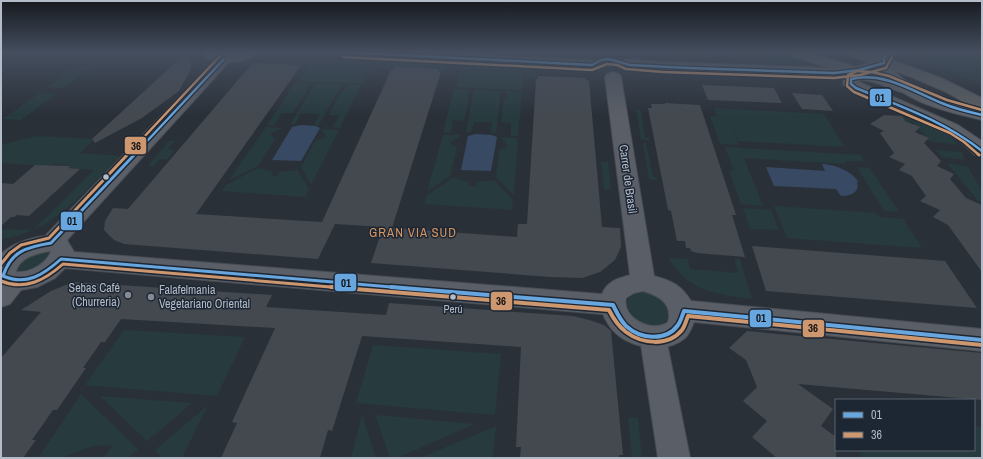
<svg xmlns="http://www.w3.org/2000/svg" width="983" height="459" viewBox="0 0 983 459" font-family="'Archivo Narrow',sans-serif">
  <rect width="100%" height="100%" fill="#2a3038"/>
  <path fill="#273a3e" d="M672,52H712L715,57L712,59L669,57Z
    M727,52H775L819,64L765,62Z
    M924,52H954L982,57V85L911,55Z
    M274,57L304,58L301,62L306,63L303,67H295L299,61L256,59Z
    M313,59L366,62L371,63L372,65C352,64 331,64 311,63Z
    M392,62L442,65L446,68L445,72L383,69L386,64Z
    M309,64L371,67L362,84L298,81Z
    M78,65L93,66L63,88L48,87Z
    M469,66L531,70L535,71V78H527V71L520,70L511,71L496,69H459Z
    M460,70L524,73L522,90L456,87Z
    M296,82L312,83L305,88L307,91L293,113H282L274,125H267Z
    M316,83L342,84L319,125H314L320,114L301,113L295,124H290Z
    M345,84L361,85L340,128L333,127L339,115H328L341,92L347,88Z
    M454,89L471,90L467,93V96L469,98L464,121L453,120L451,133L443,132Z
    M474,90L501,91L496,133H491L492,122H474L471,132H466Z
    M505,91L522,92L518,136H511V123L501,122L504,99L507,98V95Z
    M39,93L56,94L21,120L3,119Z
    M714,108L824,114L845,147L738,141L729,118L739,145L720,144L710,116H717Z
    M636,109L641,110L645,137L649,138L650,140H641Z
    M898,115C914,121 948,129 958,145L929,141L913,122L902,121Z
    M266,127L282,128L270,134L275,139L258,166L229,180Z
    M321,129L339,130L311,185L301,167L315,141L326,137Z
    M443,135H461L450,143L457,148L450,176L427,191Z
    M37,136L95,139L80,153L120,156C87,190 52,233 1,239V229L33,230L94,170L68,168L70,166C63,165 54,162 46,166L1,163V145Z
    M500,137L518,138L514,195L496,177L499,150L508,146Z
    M169,141H175L168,149L175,151L167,159L159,160L154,166H148Z
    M643,143H646L653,177H657V180L649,179Z
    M725,147L861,155L865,162L845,161L846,164L744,158L763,206L741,204L729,171H734Z
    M936,150L962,152L965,160L942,157Z
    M601,162H608L611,189H604Z
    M947,163L968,167L982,191V202H979Z
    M857,167L870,168L899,212L884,211Z
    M258,168L273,172L271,175L277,176L279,172L297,170L309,189L305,197L222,191L226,185Z
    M453,178L469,182V186L476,187L477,182L494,180L513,200L512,210L424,204L427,195Z
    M774,206L876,213L879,217L903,219L922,248L787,238Z
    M743,208L771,210L779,230L750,229Z
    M53,249L49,265L14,275L16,259Z
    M668,258L688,259L690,269L738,273L734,259H740L752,299C715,294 690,292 668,258Z
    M638,292C656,290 667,298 670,316C653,344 605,306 638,292Z
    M124,330L245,337L217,396L85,385Z
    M373,345L501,354L495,415L356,403Z
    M81,394L138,449L128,458H104L112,446C91,442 75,455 57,458C51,459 44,458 38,458Z
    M100,396L192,403L147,441Z
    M208,405L182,458H163L155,450Z
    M362,415L376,458H351Z
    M375,415L475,424L397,458H390Z
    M628,417L638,418L642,458H632Z
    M496,426L493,458H420Z
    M974,427H982V458H862L859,450H974Z"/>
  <path fill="#384963" d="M301,125L316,126L320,128L301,161L272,160L292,127Z
    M476,134L492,135L497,137L491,171L461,170L468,136Z
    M822,164C836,165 850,170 859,182L857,181C860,193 851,196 841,196L836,189L774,186L766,167L825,171Z"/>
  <path fill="#444950" d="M187,52H190L191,69L179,91L142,118L95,143L92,139Z
    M254,63L298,65L297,67H300L196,214L322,222L391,70H393L394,67L439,69L438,72H441L392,228L517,237L518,224H527L536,79H538V76L586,78V80L589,81L602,227L620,228L621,247L615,260L600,272L582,278L550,277L371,263L383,227L335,224L318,259L124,244L114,240L104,230L105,221L113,208L128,209L250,66Z
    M702,85L774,88L782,103L708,100Z
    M792,93L822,95L833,111L802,109Z
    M665,103L700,105L736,215H732L745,257L697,253L691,251L690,248H686L685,241H677L671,211L668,210L648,108H652L651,104H665Z
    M884,115L902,116L905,121L920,127L915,132L929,138L924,143L941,161L937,166L954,174L950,179L966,198L982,205V272L948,225L933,217L940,210L920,201L926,196L912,176L899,170L905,164L889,157L894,153L880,133L884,131L870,124Z
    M35,165L70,166L68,168L80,169L29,216L17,215L14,217H11L1,226V183L13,184Z
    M752,246L945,261L977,308L766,291Z
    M73,282L272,295L266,307L386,315L389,303L573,316L589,320L604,325L611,331L623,455H619V458H520L521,447H516L521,347L362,336L332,431L328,430L320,458H221L237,423L232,422L275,328L121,319L105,342H101L83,368H86L57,410H53L32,440H36L23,458H1V358L41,312L21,310L51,291Z
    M747,331L982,353V400L798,384L833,409L821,426L836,437V458H777L752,437L767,421L743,401L757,387L746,360L729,348Z"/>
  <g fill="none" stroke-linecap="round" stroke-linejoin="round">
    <g stroke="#484c53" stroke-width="2">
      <path id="minor" d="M224,55L229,56L231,59L229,62L67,240L74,252L613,295L622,298L626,305L622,312L613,315L65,268L55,278L37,287L21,290L10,304L1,307V254C13,243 29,238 45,236L219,56ZM51,251C47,264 29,273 16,272C19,257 38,253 51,251Z
        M653,327L662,330L666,338L690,458H658L640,338L644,330Z"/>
    </g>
    <g stroke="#484c53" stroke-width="2">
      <path id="tertiary" d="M202,52L226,54L239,52H258C249,65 219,63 206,58Z
        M336,52H425L592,60L597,62L600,65L597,68L592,70L343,56L338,55Z
        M884,58L889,60L892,63L889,66L873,72L915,86L917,89L915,92C898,97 879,79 860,80L859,82L958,125L982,141V157L975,155L961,142L946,133L850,91L843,84L844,77L663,72L627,69L622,67L619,64L622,61L627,59L663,62L834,68L856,67Z
        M613,72L619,74L621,77L654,276C672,281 681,285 691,301L982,329V351L694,322C692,327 689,335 685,338C668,353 636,349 619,336C603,324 591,295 613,281C618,278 624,277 630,275L605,77L607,74ZM643,291C656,295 670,301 669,317C669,321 667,324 662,325C646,330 622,316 626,298L634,293Z"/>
    </g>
    <g stroke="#484c55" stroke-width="2">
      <path id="primary" d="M884,58L889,60C892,63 893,67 895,71C910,90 959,104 982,110V120C945,111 894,101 876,63L879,60Z"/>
    </g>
    <g stroke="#474c53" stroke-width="2">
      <path id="motorway" d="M787,52H809L879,74L881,77L879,80L873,82L867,80L789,55Z
        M846,52H868L892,60L941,78L982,98V110L976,109L946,92L914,78L848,55Z"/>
    </g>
    <use href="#minor" fill="#5a5e66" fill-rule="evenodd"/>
    <use href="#tertiary" fill="#5a5e66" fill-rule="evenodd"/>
    <use href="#primary" fill="#5c6168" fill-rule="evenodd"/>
    <use href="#motorway" fill="#5a5d60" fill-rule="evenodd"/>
    <g stroke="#484c55" stroke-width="18" stroke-linecap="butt">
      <path id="primary-bridge" d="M884,63V58L889,52"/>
    </g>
    <use href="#primary-bridge" stroke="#5c6168" stroke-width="16"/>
    <g stroke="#1d2633" stroke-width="5">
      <path id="bus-1-far2" d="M343,52L592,65L601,60L609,59L630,65L689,68L834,73L859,70L884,63V58L889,52
        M982,115C969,112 956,109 944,104C914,92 884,71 851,79V84L856,88C900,106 944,121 982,151
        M134,155L224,59"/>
    </g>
    <g stroke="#1d2633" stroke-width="6">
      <path id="bus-1-far1" d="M135,154L51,243C27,247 11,251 3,276C27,286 43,275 61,259L403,288"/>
    </g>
    <g stroke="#1d2633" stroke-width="7">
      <path id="bus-1" d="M391,287L613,305C617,313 620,320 626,326C640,339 666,342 678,325C681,321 682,316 684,311L982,340"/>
    </g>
    <g stroke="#1d2633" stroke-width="5">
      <path id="bus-2-far2" d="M343,57L592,70L607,64L617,65L626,69L663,72L834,78L860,75L886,68L893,55
        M127,155L220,56
        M979,155L964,142L950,133L854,92L847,86L848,75L857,71L872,72L889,76L947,100L982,110"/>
    </g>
    <g stroke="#1d2633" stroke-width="6">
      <path id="bus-2-far1" d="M978,154L979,155
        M1,264L10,253L21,245L49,238L128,154
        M1,281C25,291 45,280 63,264L342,288"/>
    </g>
    <g stroke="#1d2633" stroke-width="7">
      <path id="bus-2" d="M331,287L609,310C613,318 618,326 626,332C642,344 668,347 682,330C685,326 686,321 688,316L982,345"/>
    </g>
    <use href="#bus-1-far2" stroke="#67a6df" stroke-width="2.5"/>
    <use href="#bus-1-far1" stroke="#67a6df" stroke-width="3"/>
    <use href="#bus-1" stroke="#67a6df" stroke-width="4"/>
    <use href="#bus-2-far2" stroke="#cd976f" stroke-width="2.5"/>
    <use href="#bus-2-far1" stroke="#cd976f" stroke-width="3"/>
    <use href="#bus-2" stroke="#cd976f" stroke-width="4"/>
  </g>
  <linearGradient id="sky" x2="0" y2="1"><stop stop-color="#171a1f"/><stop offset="0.45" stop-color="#444e5e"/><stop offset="1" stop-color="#444e5e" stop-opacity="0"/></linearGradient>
  <rect width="983" height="116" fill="url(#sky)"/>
  <g fill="#b4bcc9" stroke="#1d2633" stroke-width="1.5">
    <circle cx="106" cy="177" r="3.5"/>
    <circle cx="453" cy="297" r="3.5"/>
  </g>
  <g fill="#848b96" stroke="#1d2633" stroke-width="1.5">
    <circle cx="128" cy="295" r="4"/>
    <circle cx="151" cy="297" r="4"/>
  </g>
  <g text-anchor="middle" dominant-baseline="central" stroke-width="3" stroke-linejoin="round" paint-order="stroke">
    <g font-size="11" fill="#b4bcc9" stroke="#1d2633">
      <text x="453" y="309">Perú</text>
    </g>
    <g font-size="12" fill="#b4bcc9" stroke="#1d2633">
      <text transform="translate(628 179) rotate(82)">Carrer de Brasil</text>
    </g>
    <g font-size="12" fill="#b4bcc9" stroke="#1d2633" text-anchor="end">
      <text x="120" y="288">Sebas Café<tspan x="120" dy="14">(Churreria)</tspan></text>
      <text x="159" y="290" text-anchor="start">Falafelmania<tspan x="159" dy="14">Vegetariano Oriental</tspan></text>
    </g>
    <g font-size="13" letter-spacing="1" fill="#d59563" stroke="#1d2633">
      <text x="413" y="232">GRAN VIA SUD</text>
    </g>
  </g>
  <g stroke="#1d2633" stroke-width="1.5">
    <rect x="869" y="88" width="23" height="19" rx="4" fill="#67a6df"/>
    <rect x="124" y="136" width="23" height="19" rx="4" fill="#cd976f"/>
    <rect x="60" y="211" width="23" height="20" rx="4" fill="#67a6df"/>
    <rect x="334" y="273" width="23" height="19" rx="4" fill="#67a6df"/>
    <rect x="490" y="291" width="23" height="20" rx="4" fill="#cd976f"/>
    <rect x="749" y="309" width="23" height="19" rx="4" fill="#67a6df"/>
    <rect x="802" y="319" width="23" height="19" rx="4" fill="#cd976f"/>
  </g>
  <g font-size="11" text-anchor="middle" font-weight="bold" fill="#111">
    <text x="880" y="102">01</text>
    <text x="136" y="150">36</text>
    <text x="72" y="225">01</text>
    <text x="346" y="287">01</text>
    <text x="501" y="305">36</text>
    <text x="761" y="322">01</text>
    <text x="813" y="332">36</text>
  </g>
  <rect width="983" height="459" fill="none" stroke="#b4bcc9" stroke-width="4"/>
  <rect x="835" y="399" width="140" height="52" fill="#1d2633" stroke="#59626f"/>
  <rect x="843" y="412" width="20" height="6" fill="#67a6df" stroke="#59626f"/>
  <text x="871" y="419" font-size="12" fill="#b4bcc9">01</text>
  <rect x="843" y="432" width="20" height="6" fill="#cd976f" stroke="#59626f"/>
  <text x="871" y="439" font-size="12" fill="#b4bcc9">36</text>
</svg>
